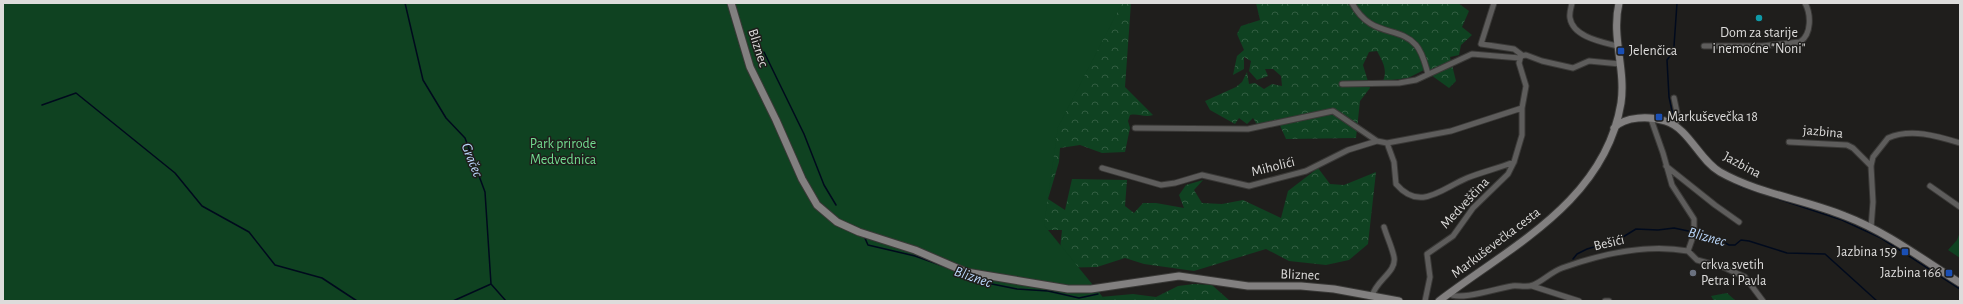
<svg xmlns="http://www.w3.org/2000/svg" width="1963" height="304" viewBox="0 0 1963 304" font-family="'Alegreya Sans',sans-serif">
  <defs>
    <pattern id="forest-crowns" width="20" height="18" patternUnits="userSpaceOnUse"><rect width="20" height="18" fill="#0f4221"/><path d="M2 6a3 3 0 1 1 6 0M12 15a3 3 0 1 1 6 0" fill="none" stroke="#325d41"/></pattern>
  </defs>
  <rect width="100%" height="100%" fill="#1f1e1c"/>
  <path fill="url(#forest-crowns)" d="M693,3H1131L1125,87L1153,115C1145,118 1138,113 1130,115L1128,121L1130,128L1125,152L1102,153L1080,145L1060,148L1059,162L1048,199L1065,210L1072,179L1127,180L1125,206L1134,213L1143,203H1156L1184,208L1179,195L1186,185L1203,180L1194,190L1202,203L1222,204L1243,200L1281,218L1288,191L1318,168L1330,184L1344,185L1376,172L1368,244L1349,260L1326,265L1289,261L1266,249L1194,271L1144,264L1125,258L1097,267L1058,268L1062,230H1043Z
    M1256,3H1458L1469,11L1462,27L1472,35L1461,45L1459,55L1450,57L1456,81L1449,88L1424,70L1408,78L1383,81C1388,69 1382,61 1377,51L1369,52L1363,65L1370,88L1360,101L1356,138L1286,139L1278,121L1258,126L1253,118L1247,124L1239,118L1235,124L1210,110L1205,101L1236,87L1242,82L1247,72L1249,84L1255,83L1264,89L1272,84L1282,86L1281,76L1273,69H1265L1268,76L1257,80L1249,71L1251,61L1244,57V69L1233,75L1237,56L1244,50L1237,34L1241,26L1260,20Z
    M1194,284L1212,285L1230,301H962L1100,297L1133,294L1156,297L1178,286Z
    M1727,293L1736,301H1714L1711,296Z"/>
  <path fill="#0f4221" d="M3,3H1122L1058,127L1044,225L1106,301H3Z
    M1960,232V258L1948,250L1957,240Z"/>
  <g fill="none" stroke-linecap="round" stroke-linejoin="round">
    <path stroke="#000a1d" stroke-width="1.5" d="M405,3L423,80L446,118L465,138L485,192L491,284L506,301
      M764,52L804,134L824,185L836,205
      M42,105L76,93L175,173L202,206L249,232L275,265L322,278L357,301
      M1674,120L1669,97L1667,60L1673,52L1674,46L1677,3
      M1705,164L1716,173
      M1732,182L1742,187L1842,220L1881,238L1960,289
      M1696,233L1714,237L1729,245H1735L1741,240L1749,241L1787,253L1825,254L1877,301
      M864,236L868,245L915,256L954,270
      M1573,259L1577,254L1587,249L1618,240L1636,229L1658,230L1674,228L1693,232
      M969,276L992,284L1017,289L1048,291L1079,298L1098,294
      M453,301L491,284"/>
    <g stroke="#3a3937" stroke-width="7">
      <path id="street" d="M1352,3C1371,38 1398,25 1416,45C1423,53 1425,64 1428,74
        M1494,3L1481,44L1514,49L1522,55
        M1572,3C1571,8 1569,13 1570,18C1573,37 1602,42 1617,46
        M1704,46H1762L1800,42C1812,34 1811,14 1805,3
        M1342,84L1399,83L1416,80L1472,54L1520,58
        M1674,98L1678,117L1675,126
        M1135,128L1248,129L1333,111L1377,141L1387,143L1451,131L1522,108
        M1789,142L1847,145L1853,148L1871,166
        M1387,143L1394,162L1396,184C1420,212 1441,189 1467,178C1482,172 1499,168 1514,162
        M1666,166L1715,205L1739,222
        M1102,168L1161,185L1175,183L1202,175L1249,186L1306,171L1348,150L1377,141
        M1930,186L1960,207
        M1871,228L1873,202L1871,166L1873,157L1888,138C1911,128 1937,136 1960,143
        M1688,251L1697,260L1723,267L1745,277L1763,301
        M1532,286L1579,301
        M1449,294C1460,301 1498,288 1512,286C1518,285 1527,288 1533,285C1543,281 1551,272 1562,268C1601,254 1646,243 1688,251L1694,234V219L1672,185L1663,153L1651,119
        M1372,296C1376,280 1397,272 1394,257C1392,247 1387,237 1384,227
        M1425,301L1430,277L1427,254L1453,236L1473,208L1508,174L1514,162L1522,135V108L1526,86L1519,63L1521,56L1526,55L1542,61L1573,68L1589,61L1620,64
        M1605,301H1609"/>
    </g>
    <g stroke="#3a3937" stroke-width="9">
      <path id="secondary" d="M731,3L750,67L776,120L802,179L817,205L837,222L859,232L915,250L966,272L1068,289H1091L1179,276L1248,286H1301L1334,289L1399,301
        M1614,128C1625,116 1650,116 1665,121C1689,128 1699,160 1720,172C1759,194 1804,199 1845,216C1887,232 1922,259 1960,283
        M1439,301C1511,246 1605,201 1621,103C1626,69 1611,37 1619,3"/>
    </g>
    <use href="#street" stroke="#5e5d5c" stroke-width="5"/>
    <use href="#secondary" stroke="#828080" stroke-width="7"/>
  </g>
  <circle fill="#0f9aa8" stroke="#1f1e1c" stroke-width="1.5" cx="1759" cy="18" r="4"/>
  <g fill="#1a4fb4" stroke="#1f1e1c" stroke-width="1.5">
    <rect x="1617" y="47" width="8" height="8" rx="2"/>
    <rect x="1655" y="113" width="8" height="8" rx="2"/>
    <rect x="1901" y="248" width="8" height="8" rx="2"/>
    <rect x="1945" y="269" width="8" height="8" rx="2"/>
  </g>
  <circle fill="#6b7280" stroke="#1f1e1c" stroke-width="1.5" cx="1693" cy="273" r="4"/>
  <g text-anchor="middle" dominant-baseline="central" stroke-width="3" stroke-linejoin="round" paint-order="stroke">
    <g font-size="14" fill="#dddcdb" stroke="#1f1e1c" text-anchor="start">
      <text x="1759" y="33" text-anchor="middle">Dom za starije<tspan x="1759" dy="16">i nemoćne "Noni"</tspan></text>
      <text x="1629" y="51">Jelenčica</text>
      <text x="1667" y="117">Markuševečka 18</text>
      <text x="1897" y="252" text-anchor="end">Jazbina 159</text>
      <text x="1701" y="265">crkva svetih<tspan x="1701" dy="16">Petra i Pavla</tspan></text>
      <text x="1941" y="273" text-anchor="end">Jazbina 166</text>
    </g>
    <g font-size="14" fill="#dddcdb" stroke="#1f1e1c">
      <text transform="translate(758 48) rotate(72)">Bliznec</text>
      <text transform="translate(1823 132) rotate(5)">jazbina</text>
      <text transform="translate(1742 165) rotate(28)">Jazbina</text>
      <text transform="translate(1273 167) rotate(-14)">Miholići</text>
      <text transform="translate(1465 203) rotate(-47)">Medveščina</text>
      <text transform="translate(1496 243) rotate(-37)">Markuševečka cesta</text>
      <text transform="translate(1609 243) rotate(-13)">Bešići</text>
      <text transform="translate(1300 275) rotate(2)">Bliznec</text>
    </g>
    <g font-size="14" fill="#72dd90" stroke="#1f1e1c">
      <text x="563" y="144">Park prirode<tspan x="563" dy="16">Medvednica</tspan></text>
    </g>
    <g font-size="15" font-style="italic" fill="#bad7fb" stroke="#1f1e1c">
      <text transform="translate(472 160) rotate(68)">Gračec</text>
      <text transform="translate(1707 237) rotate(15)">Bliznec</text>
      <text transform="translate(973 277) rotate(19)">Bliznec</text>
    </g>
  </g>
  <rect width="1963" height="304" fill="none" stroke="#dddcdb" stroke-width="8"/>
</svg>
